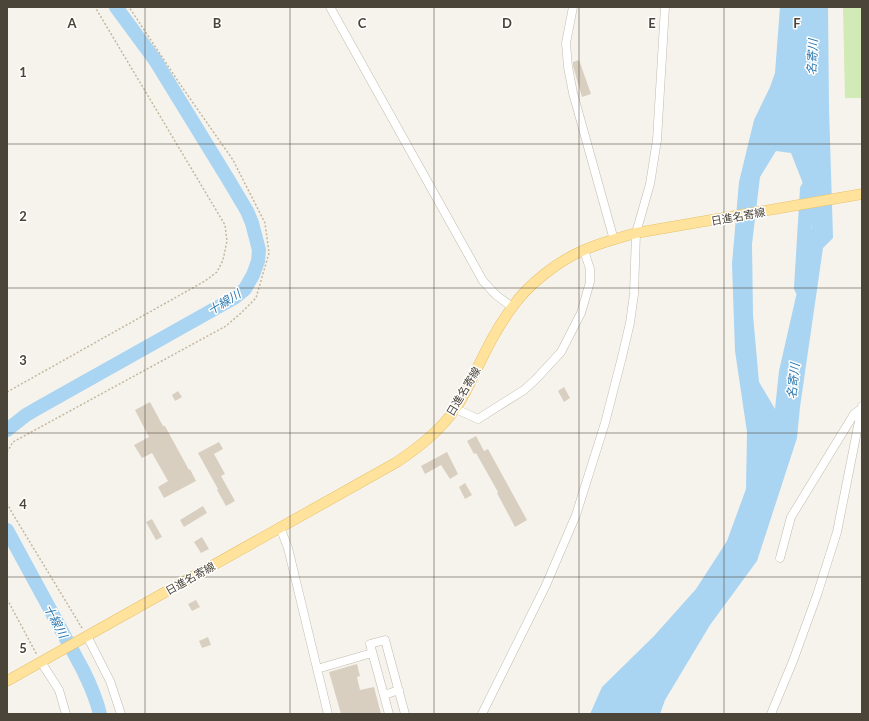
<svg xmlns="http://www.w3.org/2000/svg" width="869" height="721" viewBox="0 0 869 721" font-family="Lato,'Noto Sans JP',sans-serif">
  <rect width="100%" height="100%" fill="#f6f3ec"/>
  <path fill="#d2eab5" d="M843,7H862V98H845Z"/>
  <path fill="#a9d4f2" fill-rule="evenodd" d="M780,7H828L829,108L833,238L823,248L800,407L797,438L757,561L710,625L665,700L660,714H590L602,687L654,636L696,589L727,541L746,489L747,432L735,351L732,264L739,182L754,120L770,87L775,73ZM776,151L791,153L802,181L812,226L779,371L775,409L759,382L753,315L752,244L760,177Z"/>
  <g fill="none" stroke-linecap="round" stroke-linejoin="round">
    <path stroke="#a9d4f2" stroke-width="14" d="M801,288L807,189
      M7,430L26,415L38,408L234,298L245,289L253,275L258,261L259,250L252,223L247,211L228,179L155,60L116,7
      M7,530L83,670C90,684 96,698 100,714"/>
  </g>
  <path fill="#d8cfc1" d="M579,60L591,94L582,97L573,66V62Z
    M564,387L570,398L564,402L558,391Z
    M178,391L182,397L175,401L172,395Z
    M150,402L163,426H165L189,470L190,469L196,481L164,498L158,487L168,481L152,453L142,458L134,445L149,437L135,410Z
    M476,436L484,451L488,449L527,520L515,527L497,493L498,492L476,453L474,454L467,441Z
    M219,442L223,449L214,454L225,474L221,476L235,501L226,506L217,490L218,489L198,453Z
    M447,452L458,474L450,479L441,465L425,474L421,466Z
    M465,483L472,495L465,499L459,487Z
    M203,506L207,513L184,527L180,520Z
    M152,519L162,537L156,540L146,522Z
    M202,537L209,549L201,553L194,542Z
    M196,600L200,607L192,611L188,604Z
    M208,637L211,645L202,648L199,641Z
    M357,664L360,676L357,677L360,690L374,687L381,714H341L329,672Z"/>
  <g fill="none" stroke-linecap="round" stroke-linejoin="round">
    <g stroke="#c2bbae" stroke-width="9">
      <path id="minor" d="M330,7L483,281L496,295L512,307
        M573,7L566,43L568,67L573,93L614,240
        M456,409L478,419L524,390L536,379L561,352L581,313L590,282V269L584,250
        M280,527L288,548L328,714
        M780,558L791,517L854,414L862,408
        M87,636L110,681L121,714
        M41,662L59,690L66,714
        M317,669L372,653
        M384,695L399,690
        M389,714L370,644L385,640L405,714
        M482,714L546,585L576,515L605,423L622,357L630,323L634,294L636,233L650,184L657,140L665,7
        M771,714L793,661L817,595L837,532L862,406"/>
    </g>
    <g stroke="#e6c16a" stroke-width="11">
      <path id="major" d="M7,681L87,636L397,462C419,447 440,431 455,409C463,399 468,386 474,375C485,352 496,329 511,309C527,285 558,261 584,250C600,243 618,238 636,233L862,194"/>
    </g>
    <path stroke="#c4b79f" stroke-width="1.5" stroke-dasharray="2 2" stroke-linecap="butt" d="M7,392L205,281L217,272L223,260L227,241L225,225L95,7
      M7,452L13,442L226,326L241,313L256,298L269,253L265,223L233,160L182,87L129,7
      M7,503L11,511L82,628
      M7,599L37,655"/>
    <use href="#minor" stroke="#fff" stroke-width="8"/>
    <use href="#major" stroke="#ffe39c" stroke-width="10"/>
  </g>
  <path fill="none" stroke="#4b4439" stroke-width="1" stroke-opacity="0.55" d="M145,7V714M290,7V714M434,7V714M579,7V714M724,7V714M7,144H862M7,288H862M7,433H862M7,577H862"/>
  <g text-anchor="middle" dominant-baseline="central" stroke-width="3" stroke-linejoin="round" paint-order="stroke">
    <g font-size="11" fill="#4b4439" stroke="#fff">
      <text transform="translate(738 216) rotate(-10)">日進名寄線</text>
      <text transform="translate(463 391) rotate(-59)">日進名寄線</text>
      <text transform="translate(190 578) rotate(-29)">日進名寄線</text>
    </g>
    <g font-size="12" font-style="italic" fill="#2e7ab2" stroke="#fff">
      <text transform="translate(812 57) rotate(-87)">名寄川</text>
      <text transform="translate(224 302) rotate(-32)">十線川</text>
      <text transform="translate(793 381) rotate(-84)">名寄川</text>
      <text transform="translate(56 621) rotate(62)">十線川</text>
    </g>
  </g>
  <g font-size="13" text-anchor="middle" font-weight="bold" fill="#4b4439" stroke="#fff" stroke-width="3" stroke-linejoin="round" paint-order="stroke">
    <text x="72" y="28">A</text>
    <text x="217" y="28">B</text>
    <text x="362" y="28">C</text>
    <text x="507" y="28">D</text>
    <text x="652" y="28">E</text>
    <text x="797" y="28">F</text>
    <text x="23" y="77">1</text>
    <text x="23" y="221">2</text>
    <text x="23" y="365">3</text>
    <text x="23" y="509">4</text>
    <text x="23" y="653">5</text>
  </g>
  <rect width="869" height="721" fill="none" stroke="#4b4439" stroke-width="16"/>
</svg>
